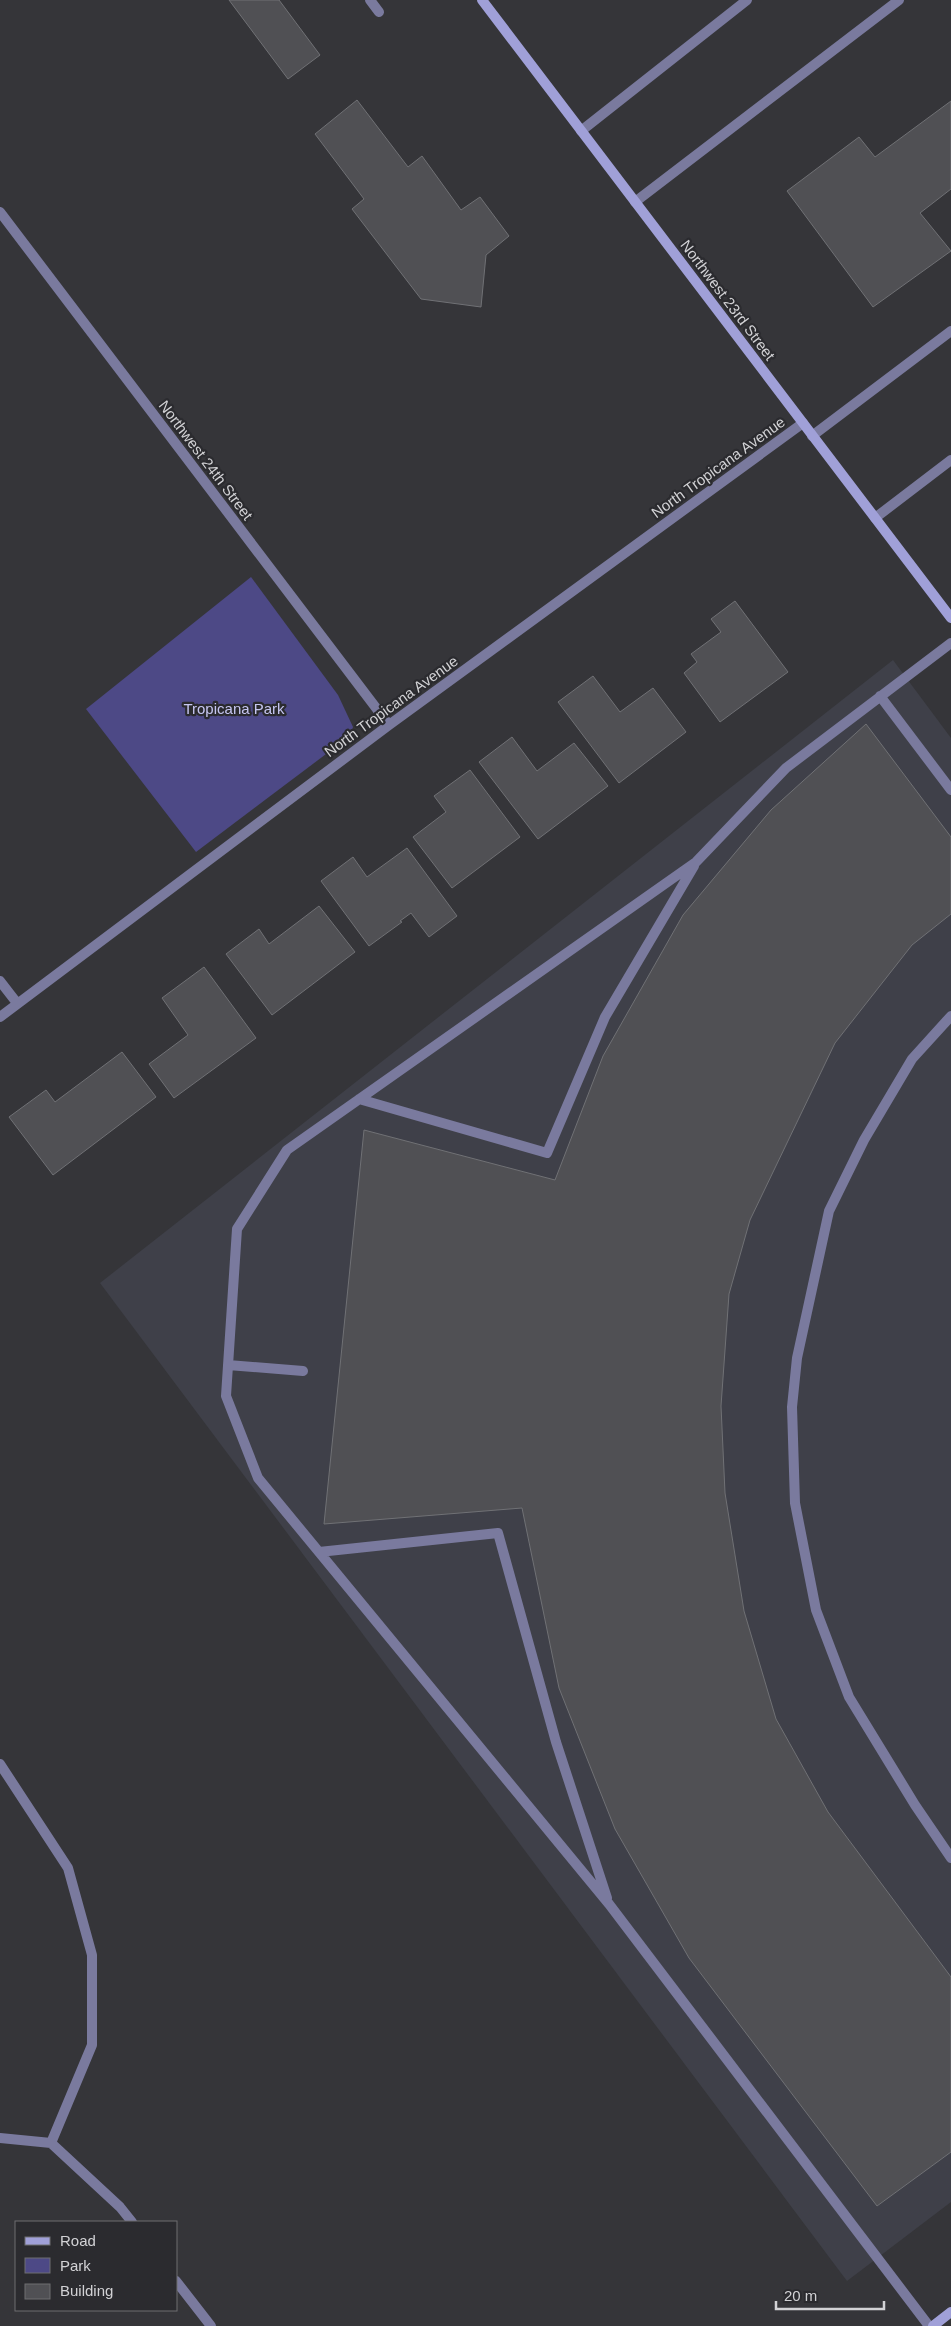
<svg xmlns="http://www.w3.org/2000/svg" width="951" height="2326" viewBox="0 0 951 2326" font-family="Helvetica,sans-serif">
  <rect width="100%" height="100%" fill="#353539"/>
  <path fill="#3f4049" d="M893,660L951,738V2202L847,2281L100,1283Z"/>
  <path fill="#4d4986" d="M251,577L338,695L353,727L350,736L196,852L86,709Z"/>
  <path fill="#505054" stroke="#707175" d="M229,0H279L320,55L288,79Z
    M357,100L408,167L422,156L461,210L480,197L509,236L486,255L481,307L421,299L352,209L364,199L315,134Z
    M951,101V189L920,213L951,251L873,307L787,191L859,137L875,157Z
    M735,601L788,672L720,722L684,673L697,662L691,654L721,632L711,619Z
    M593,676L620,712L653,688L686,732L619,783L558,702Z
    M866,724L951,837V914L912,945L835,1043L750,1220L729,1294L721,1406L725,1493L744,1611L776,1719L828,1812L951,1977V2152L877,2206L689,1958L615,1829L559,1688L522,1508L324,1524L364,1130L555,1180L603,1056L683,915L771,810Z
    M512,737L537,771L574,743L608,786L538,839L479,762Z
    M470,770L520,837L452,888L413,837L446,812L434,796Z
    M407,848L457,916L429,937L411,913L400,921L402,922L369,946L321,881L353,857L367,877Z
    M319,906L355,952L272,1015L226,954L259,929L269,944Z
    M204,967L256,1038L174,1098L149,1064L188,1035L162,998Z
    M122,1052L156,1097L53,1175L9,1117L46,1090L55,1102Z"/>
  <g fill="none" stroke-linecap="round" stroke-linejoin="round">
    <path stroke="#7a7a9e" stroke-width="10" d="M370,0L379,12
      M581,131L747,0
      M635,202L899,0
      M812,436L951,331
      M875,518L951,460
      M880,696L951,790
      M951,1016L912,1059L864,1140L829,1211L797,1358L792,1407L795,1503L816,1610L849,1697L915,1805L951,1858
      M359,1099L547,1153L605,1017L694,866
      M228,1365L303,1371
      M319,1552L498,1533L556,1742L607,1898
      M929,2326L609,1904L258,1478L226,1396L237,1229L287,1150L696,862L786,768L951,643"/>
    <path stroke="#7a7a9e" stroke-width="10" d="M0,212L389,725
      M0,981L17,1003
      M0,1017L389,725L803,423
      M0,1764L68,1868L92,1955V2045L51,2143
      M0,2138L51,2143L120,2207L132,2222
      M176,2281L211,2326"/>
    <path stroke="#a0a0d8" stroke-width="10" d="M482,0L951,618
      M933,2326L951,2312"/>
  </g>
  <g text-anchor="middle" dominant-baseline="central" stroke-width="4.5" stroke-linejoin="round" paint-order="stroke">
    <g font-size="15" fill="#d2d2d5" stroke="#2b2b2f">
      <text transform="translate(728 300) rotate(53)">Northwest 23rd Street</text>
      <text transform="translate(206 460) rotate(53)">Northwest 24th Street</text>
      <text transform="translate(718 467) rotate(-36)">North Tropicana Avenue</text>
      <text transform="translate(391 706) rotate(-36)">North Tropicana Avenue</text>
    </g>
    <g font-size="15" fill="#c6c6f1" stroke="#2b2b2f">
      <text x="234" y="708">Tropicana Park</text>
    </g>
  </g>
  <rect x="15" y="2221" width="162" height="90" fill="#2b2b2f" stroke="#6e6e71"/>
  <rect x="25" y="2237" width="25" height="8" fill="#a0a0d8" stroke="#6e6e71"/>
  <text x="60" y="2246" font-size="15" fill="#d2d2d5">Road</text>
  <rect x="25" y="2258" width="25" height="15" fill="#4d4986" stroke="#6e6e71"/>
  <text x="60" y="2271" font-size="15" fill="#d2d2d5">Park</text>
  <rect x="25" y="2284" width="25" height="15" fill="#505054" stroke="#6e6e71"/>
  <text x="60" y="2296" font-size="15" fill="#d2d2d5">Building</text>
  <path d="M776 2301v8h108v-8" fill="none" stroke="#d2d2d5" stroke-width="2.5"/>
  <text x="784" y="2301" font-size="15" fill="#d2d2d5" stroke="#2b2b2f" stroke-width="4" paint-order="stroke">20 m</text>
</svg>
